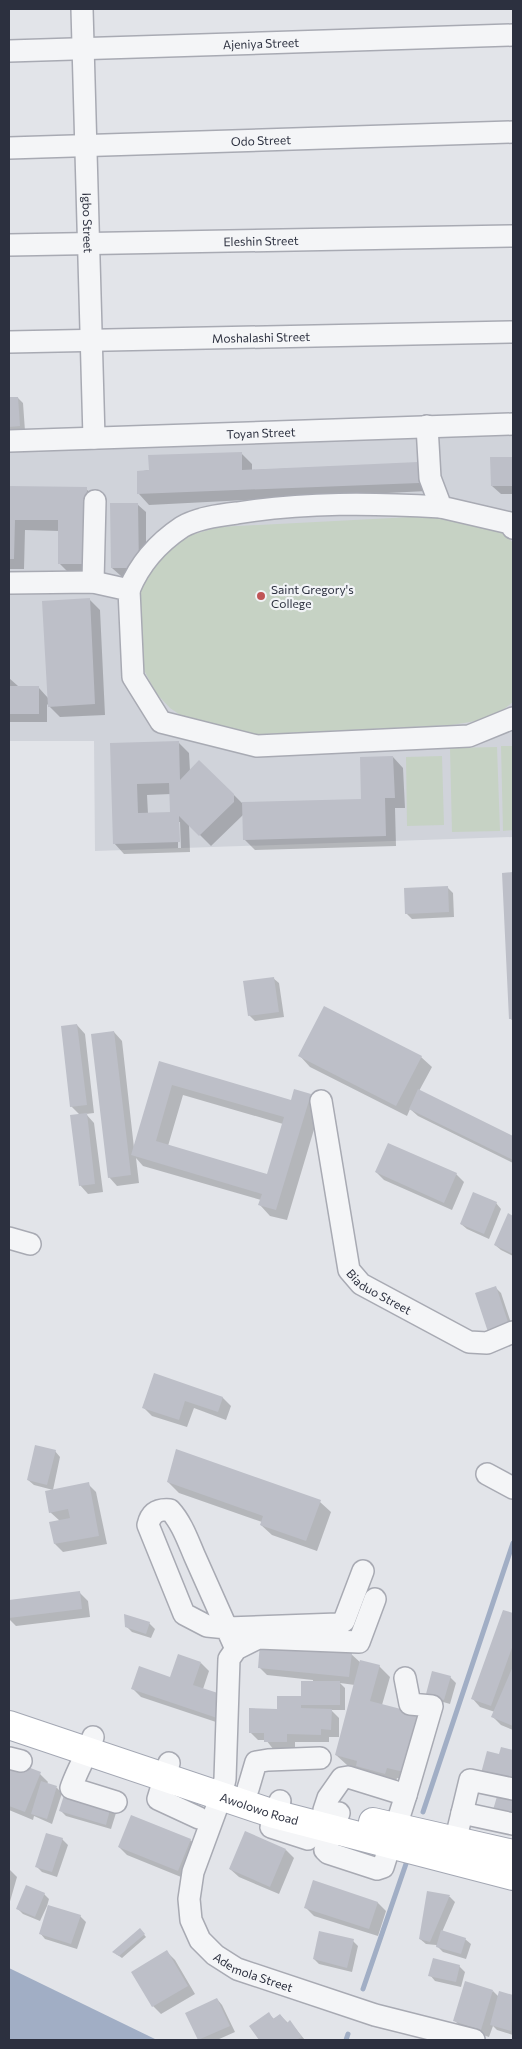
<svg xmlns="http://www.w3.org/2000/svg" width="522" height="2049" viewBox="0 0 522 2049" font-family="Commissioner,sans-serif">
  <rect width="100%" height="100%" fill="#e2e4e9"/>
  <path fill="#d0d3da" d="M513,434V837L95,851L94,741H9V451Z"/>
  <path fill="#c6d2c4" d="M430,516C459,517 493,519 513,543V702C495,718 475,722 451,725L246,735L189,721L170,708L156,693L145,672L138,649L137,600L155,561L171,546L191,535L219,527Z
    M501,746H513V830L503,831Z
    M497,747L500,831L452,832L450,748Z
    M442,756L444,825L407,826L406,757Z"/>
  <path fill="#a1aec5" d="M9,1968L157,2040H9Z"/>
  <path fill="#0003" fill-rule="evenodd" d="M9,398H18L23,403L25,431L9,432Z
    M241,453L252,464V470L418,463L426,471L427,491L149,505L139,494L138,472Z
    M491,458H513V494H501L492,486Z
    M9,488L86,489L97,499L96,574H70L59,563V531L25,530L24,569H9Z
    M137,504L146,512V576H121L112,568Z
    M89,599L100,610L105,715L60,717L47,704V722H9V678L18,686L39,688L48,698Z
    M179,743L189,753L190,771L233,794L242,803L363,800L393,757L403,768L405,808H395L396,846L255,850L244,839V814L211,846L189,824L190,852L124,854L114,843L111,744ZM171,794V813L148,814L147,795ZM178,822H180L181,848H178Z
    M513,873V1021L510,1018L503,874Z
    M447,887L453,893L454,917L412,919L406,913Z
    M273,978L279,983L284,1017L255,1021L249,1015Z
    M77,1025L85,1034L94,1113L86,1114L94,1123L103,1192L88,1194L80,1185V1115L71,1106Z
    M114,1032L122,1041L134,1148L160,1063L292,1102L310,1095L321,1106L287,1220L270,1216L260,1205L261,1200L143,1166L136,1158L139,1183L117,1186L109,1177ZM183,1095L283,1124L268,1175L168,1146Z
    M300,1056L421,1057L432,1067L419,1091L513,1137V1163L418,1116L410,1109L407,1116L310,1067Z
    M376,1172L456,1174L464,1182L452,1210L384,1180Z
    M496,1203L501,1209L489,1239L467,1229L461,1224Z
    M509,1215L513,1217V1256L501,1250L495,1245Z
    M496,1288L501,1293L513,1329L489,1332Z
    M154,1375L223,1398L231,1406L226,1420L194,1408L187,1427L152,1416L143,1407Z
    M55,1451L60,1457L53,1490L34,1485L28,1480Z
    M168,1482L320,1502L331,1512L317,1551L272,1535L261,1525L262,1522L179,1493Z
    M88,1484L96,1492L107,1544L63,1552L55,1544L60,1521L50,1512Z
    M79,1592L88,1601L90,1617L16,1626L9,1619V1601Z
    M504,1611L513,1615V1730L501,1725L493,1717L495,1712L480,1707L472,1698Z
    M149,1623L155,1629L151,1638L132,1632L126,1626Z
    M351,1654L361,1663L379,1666L390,1677L382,1705L419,1783L397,1778L395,1784L368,1777L360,1769L347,1765L336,1755L355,1685L340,1683L345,1688V1710H331L339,1718V1737H329V1742H295V1750H274L266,1740H258L250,1732L278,1710L300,1698L313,1682V1680L267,1675L259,1667Z
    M201,1663L209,1671L203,1689L225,1725L141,1697L133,1689L171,1678Z
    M450,1677L456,1683L450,1704L433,1699L427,1694Z
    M9,1761L40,1774L48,1782L47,1784L57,1788L62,1793L52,1824L34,1816L33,1820L9,1810Z
    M513,1798V1818L500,1815Z
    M111,1807L116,1813L111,1829L66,1816L61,1811Z
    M62,1839L68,1845L57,1877L42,1872L36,1866Z
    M190,1840L199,1848L186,1879L127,1855L119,1847Z
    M286,1850L294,1858L279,1894L239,1877L230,1869Z
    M9,1869L17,1877L9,1905Z
    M314,1882L378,1903L386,1911L378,1936L314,1916L306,1908Z
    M428,1893L450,1897L455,1902L442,1932L465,1939L471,1944L466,1959L443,1952L436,1945L426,1944L420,1939Z
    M44,1894L49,1899L47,1906L80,1916L86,1922L77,1949L45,1939L40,1933L49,1906H47L40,1921L23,1914L17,1908Z
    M140,1930L146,1937L122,1958L116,1954Z
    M353,1941L358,1946L352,1972L319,1964L314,1959Z
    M167,1952L175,1960L195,1994L161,2014L153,2006Z
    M459,1966L465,1972L461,1987L435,1981L430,1975Z
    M493,1991L499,1997L500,1993L513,1996V2035L497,2030L493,2026L489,2037L463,2029L455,2021Z
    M217,1999L222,2005L235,2032L217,2040H199L187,2013Z
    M269,2014L274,2019L280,2015L288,2023L290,2022L305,2040H260L251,2026Z"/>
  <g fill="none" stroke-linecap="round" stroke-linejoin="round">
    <path stroke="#a1aec5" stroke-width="5" d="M423,1812L513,1543
      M363,1989L408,1858
      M346,2040L348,2034"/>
  </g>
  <path fill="#bdbfc8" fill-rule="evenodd" d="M9,397H18L20,426L9,427Z
    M242,452V470L418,462L419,483L137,494V471L149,470L148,455Z
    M490,457H513V486H491Z
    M9,486L87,487L86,564H58V520H15L14,559H9Z
    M110,503H138L139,568H111Z
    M90,598L95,704L48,707L42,601Z
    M9,686H39V714H9Z
    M179,741L180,780L199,760L234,794V802L199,836L179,816L180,842L113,844L110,743ZM169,783L170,812L138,813L137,784Z
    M393,756L395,798H385L386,836L243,840L242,802L361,799L360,757Z
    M513,872V1019H509L502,873Z
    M448,886L449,912L405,914L404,888Z
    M274,977L279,1012L248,1016L243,981Z
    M324,1006L422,1056L396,1106L298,1056Z
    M77,1024L87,1105L70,1107L61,1026Z
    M114,1031L131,1175L108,1178L91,1034Z
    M159,1061L291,1100L294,1089L311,1094L276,1210L258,1205L262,1194L131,1155ZM172,1085L284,1117L267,1174L156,1141Z
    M418,1089L513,1136V1160L409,1109Z
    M87,1113L95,1184L79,1186L70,1115Z
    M388,1143L457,1173L444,1203L375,1172Z
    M473,1192L497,1202L484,1234L460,1224Z
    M508,1213L513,1216V1254L494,1245Z
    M496,1286L509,1325L488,1332L475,1293Z
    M154,1373L223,1397L218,1412L185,1401L179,1420L142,1408Z
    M35,1445L56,1450L47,1485L27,1480Z
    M176,1449L321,1500L306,1541L260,1525L263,1516L167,1482Z
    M89,1482L99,1536L54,1544L49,1522L70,1518L68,1509L49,1513L45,1491Z
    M80,1591L82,1609L9,1618V1600Z
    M503,1610L513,1613V1645L491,1706L471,1699Z
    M124,1614L150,1622L146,1634L125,1627Z
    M260,1643L352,1653L349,1677L258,1668Z
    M178,1654L201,1662L193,1685L224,1695L217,1718L131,1689L139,1666L170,1677Z
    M360,1660L380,1665L370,1701L424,1715L408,1773L387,1768L385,1774L356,1766L357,1761L335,1755Z
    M513,1666V1726L491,1717Z
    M432,1671L451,1676L444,1700L426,1694Z
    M301,1681H340V1705H301V1708L332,1709L331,1730L321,1729V1735L287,1734V1742H264V1733H249V1708L277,1709V1696H301Z
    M501,1747L513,1750V1785L480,1777L487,1751L499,1754Z
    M9,1760L41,1772L25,1812L9,1806Z
    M41,1781L57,1786L47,1819L31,1814Z
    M65,1792L111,1806L106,1825L59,1811Z
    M498,1793L513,1796L511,1815L493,1810Z
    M131,1815L191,1839L178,1871L118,1847Z
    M245,1831L286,1849L270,1887L229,1869Z
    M46,1833L63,1838L52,1872L35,1867Z
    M313,1880L378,1902L369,1929L304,1908Z
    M26,1885L45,1893L35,1917L16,1909Z
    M427,1891L450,1895L430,1942L419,1939Z
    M48,1905L81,1915L71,1944L39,1934Z
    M140,1928L145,1934L119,1956L112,1952Z
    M441,1930L466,1938L461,1954L436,1947Z
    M319,1931L354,1939L347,1968L313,1959Z
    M167,1950L188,1986L152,2007L131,1972Z
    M433,1958L460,1965L456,1982L428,1976Z
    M465,1981L493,1990L481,2030L453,2021Z
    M499,1991L513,1995L511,2031L490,2025Z
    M217,1998L230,2026L198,2040L185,2013Z
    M269,2012L273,2019L280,2014L287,2023L290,2020L302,2037L296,2040H259L249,2026Z"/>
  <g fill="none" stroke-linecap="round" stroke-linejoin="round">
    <g stroke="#a8aab3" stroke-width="24">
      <g id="minor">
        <path id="s1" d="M82,9L94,438"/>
        <path id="s2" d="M9,51L513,35"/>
        <path id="s3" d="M9,148L513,132"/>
        <path id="s4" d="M9,245L513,236"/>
        <path id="s5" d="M9,342L513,332"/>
        <path d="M427,426L430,478L441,507L510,523L513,528"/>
        <path id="s6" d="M9,441L513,424"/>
        <path d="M93,582L95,501"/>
        <path d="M9,583L93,582L129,590L133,677L161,722L257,746L469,736L513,718"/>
        <path d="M129,590C140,563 158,543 182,527C197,518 220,515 237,513C305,502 373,503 441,507"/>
        <path id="s7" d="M321,1101L349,1270L361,1284L469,1342L487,1343L513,1332"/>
        <path d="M9,1238L30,1244"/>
        <path d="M487,1474L513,1488"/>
        <path id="s8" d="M375,1599L359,1642L258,1638L236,1649L229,1659L225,1779L221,1796L193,1872L189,1899L191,1920L200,1940L215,1955L237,1969L375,2015L474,2040"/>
        <path d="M236,1649C222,1618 209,1588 195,1557C188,1541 182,1523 170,1510C158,1509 151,1512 148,1525L184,1614L207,1626L227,1628L338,1624L344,1621L363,1571"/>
        <path d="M405,1678L410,1704L432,1706L406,1795"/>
        <path d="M93,1737C87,1755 77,1770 71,1788L116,1802"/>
        <path d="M9,1758L21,1761"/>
        <path d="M169,1763L158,1799L199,1818"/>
        <path d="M248,1789L256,1762L268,1760L320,1758"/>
        <path d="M280,1801L271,1827L308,1839"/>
        <path d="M324,1810L328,1798L342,1778L348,1777L406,1795L383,1867L377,1869L328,1853L325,1850L339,1813"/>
        <path d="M462,1813L513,1824"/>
        <path d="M455,1842L470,1780L513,1789"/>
      </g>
    </g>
    <g stroke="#a3a7b3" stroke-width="30">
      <g id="major">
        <path id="s9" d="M9,1725L274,1814L513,1876"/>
        <path d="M373,1822L513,1854"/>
      </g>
    </g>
    <use href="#minor" stroke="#f4f5f7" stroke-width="21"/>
    <use href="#major" stroke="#fff" stroke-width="28"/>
  </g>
  <circle fill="#c05557" stroke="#f1f3f6" stroke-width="2" cx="261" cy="596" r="5"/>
  <g text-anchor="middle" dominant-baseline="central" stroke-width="4.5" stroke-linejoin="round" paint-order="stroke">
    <g font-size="12" fill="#2c303f" stroke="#f1f3f6">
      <text stroke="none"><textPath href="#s2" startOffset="252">Ajeniya Street</textPath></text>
      <text stroke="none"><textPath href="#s3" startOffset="252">Odo Street</textPath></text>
      <text stroke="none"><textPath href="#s1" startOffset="214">Igbo Street</textPath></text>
      <text stroke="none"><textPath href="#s4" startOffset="252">Eleshin Street</textPath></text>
      <text stroke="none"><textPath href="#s5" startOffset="252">Moshalashi Street</textPath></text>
      <text stroke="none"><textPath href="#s6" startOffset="252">Toyan Street</textPath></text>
      <text stroke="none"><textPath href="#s7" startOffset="209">Biaduo Street</textPath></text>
      <text stroke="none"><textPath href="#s9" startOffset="264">Awolowo Road</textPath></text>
      <text stroke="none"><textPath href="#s8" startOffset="536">Ademola Street</textPath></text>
    </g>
    <g font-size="12" fill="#2c303f" stroke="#f1f3f6" text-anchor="start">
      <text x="271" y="589">Saint Gregory's<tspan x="271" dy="14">College</tspan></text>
    </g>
  </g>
  <rect width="522" height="2049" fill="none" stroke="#2c303f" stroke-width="20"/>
</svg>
